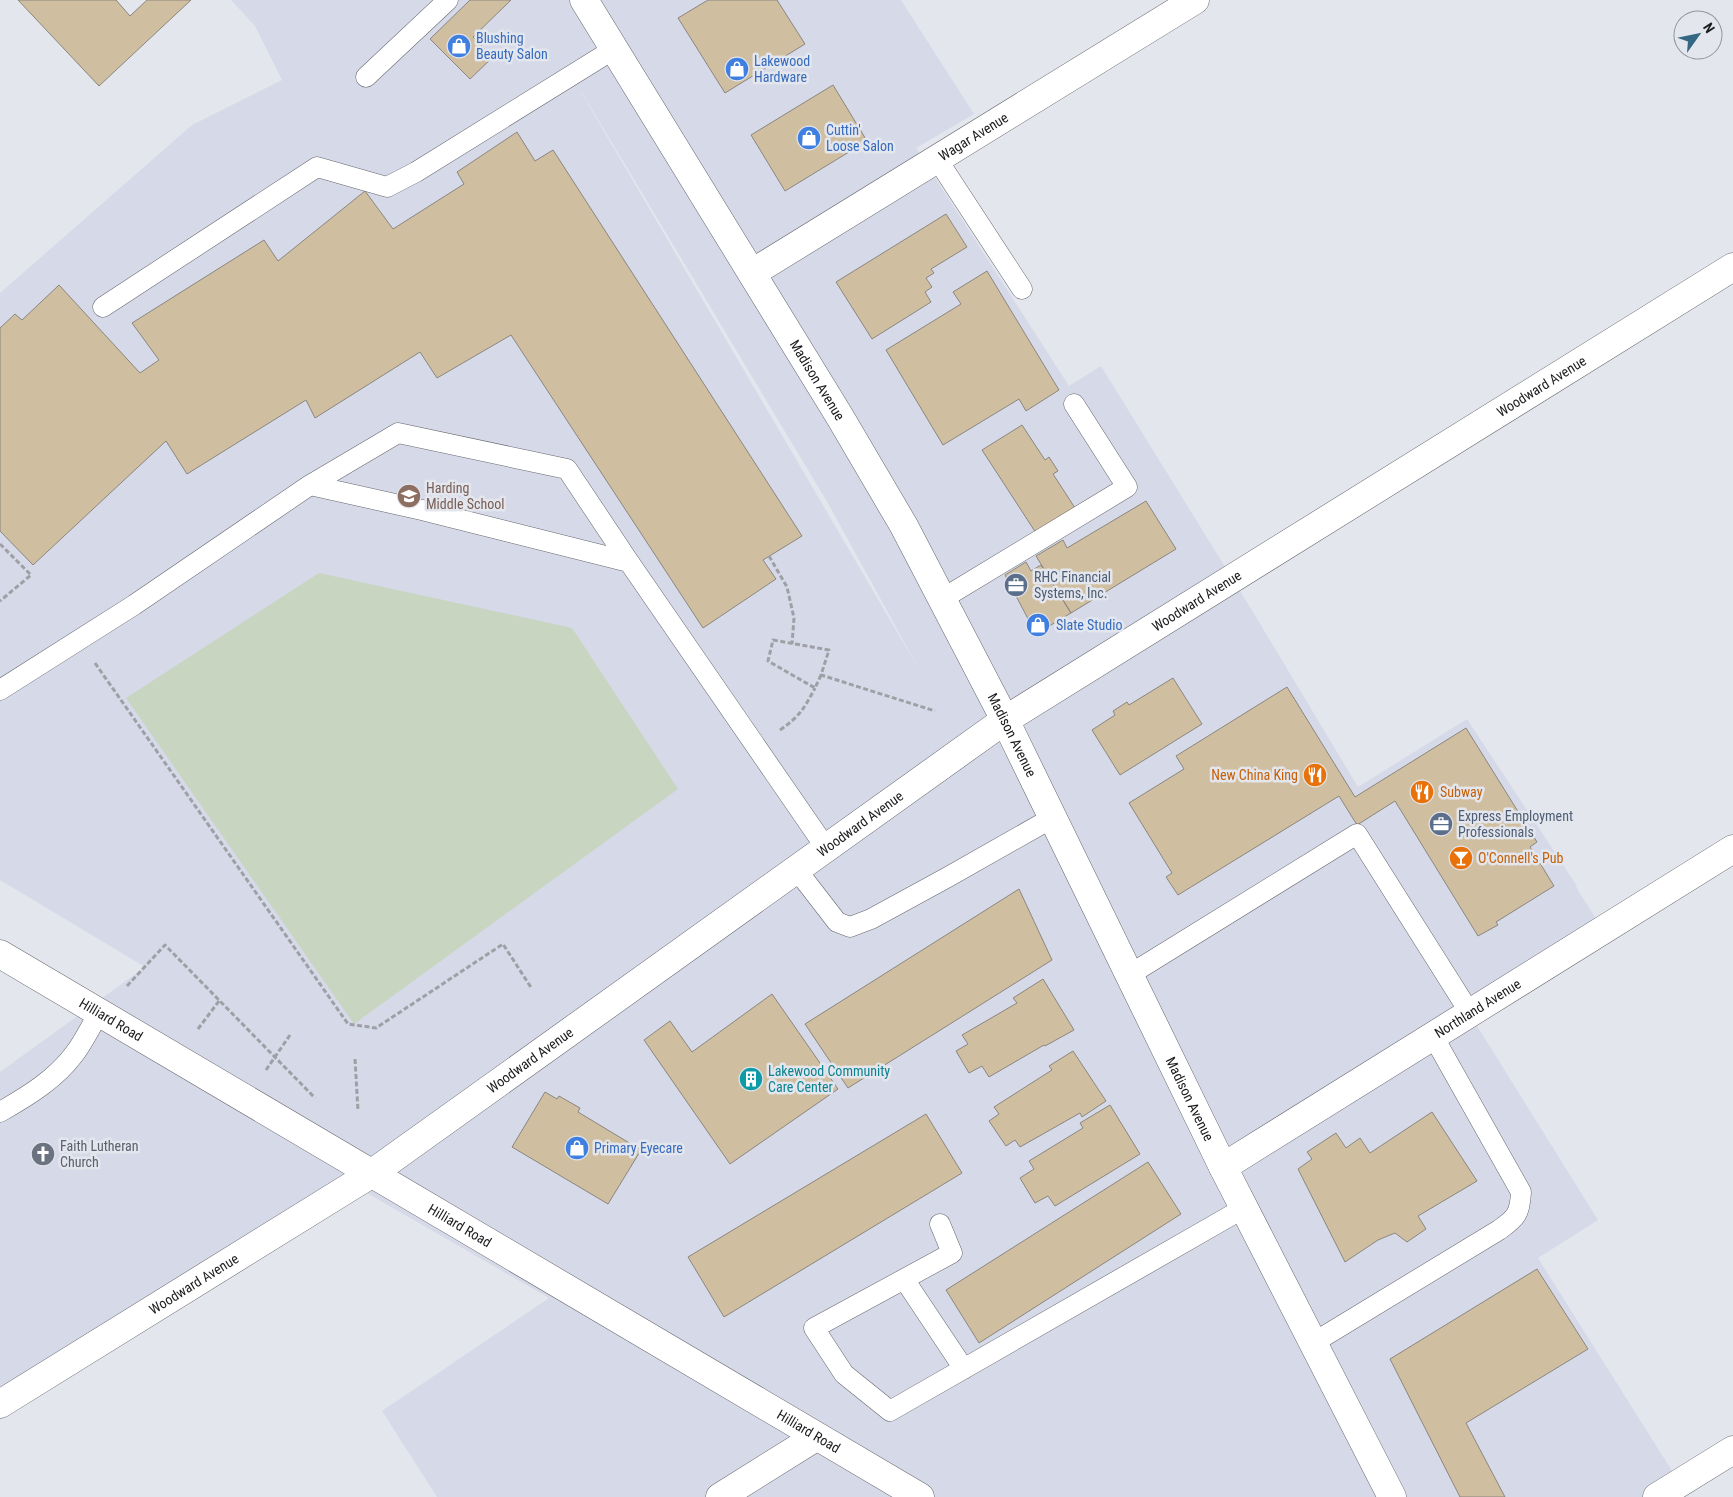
<svg xmlns="http://www.w3.org/2000/svg" width="1733" height="1497" viewBox="0 0 1733 1497" font-family="'Roboto Condensed',sans-serif">
  <rect width="100%" height="100%" fill="#e4e6ee"/>
  <path fill="#d6d9e8" fill-rule="evenodd" d="M231,0H901L974,114L916,148L1069,386L1101,366L1253,612L1358,787L1467,719L1577,886L1576,887L1607,936L1474,1021L1598,1220L1538,1258L1684,1490L1673,1497H437L382,1411L549,1298L367,1193L0,1420V1072L145,967L0,880V293L192,125L282,80L255,26ZM581,91L829,505L920,671L581,92Z"/>
  <path fill="#c8d5c1" d="M319,573L572,628L678,789L354,1024L126,698Z"/>
  <path fill="#d0bea0" stroke="#8a867f" d="M18,0H116L130,16L147,0H191L99,86Z
    M470,0H511L473,37L493,57L470,79L430,39Z
    M708,0H777L805,44L725,93L678,18Z
    M833,85L867,141L785,191L751,135Z
    M517,132L535,161L553,150L802,536L763,560L776,579L703,628L511,335L437,378L420,352L315,418L306,400L187,474L166,441L33,565L0,531V328L15,314L22,320L59,285L140,373L159,360L132,323L264,240L278,261L365,191L393,229L464,184L457,172Z
    M946,214L967,247L931,269L934,273L926,278L932,287L925,292L931,302L872,339L836,282Z
    M987,271L1059,390L1026,411L1019,399L943,445L886,350L961,304L953,292Z
    M1022,425L1045,460L1049,457L1058,471L1053,474L1075,508L1036,533L982,450Z
    M1146,501L1176,549L1071,613L1036,556L1063,540L1067,548Z
    M1026,562L1031,571L1041,565L1071,613L1036,634L1005,575Z
    M1173,678L1202,724L1120,775L1092,730L1115,715L1113,711L1127,702L1129,705Z
    M1287,687L1355,797L1466,728L1537,842L1530,847L1554,886L1496,922L1498,925L1478,936L1395,801L1357,825L1339,796L1178,895L1166,877L1172,873L1129,803L1184,769L1176,756Z
    M1019,889L1052,960L848,1088L805,1024Z
    M1043,979L1074,1030L1045,1046L1044,1045L989,1077L982,1066L969,1073L956,1051L968,1044L962,1035L1017,1003L1013,998Z
    M772,994L838,1089L730,1164L644,1040L670,1021L692,1052Z
    M1073,1051L1106,1101L1082,1117L1080,1113L1020,1147L1015,1140L1006,1146L989,1121L999,1114L994,1107L1052,1070L1049,1066Z
    M545,1092L557,1099L559,1096L580,1108L578,1112L641,1150L608,1204L512,1147Z
    M1110,1105L1140,1154L1055,1206L1048,1196L1035,1203L1020,1178L1034,1169L1029,1161L1083,1128L1080,1123Z
    M1432,1112L1477,1181L1418,1216L1426,1229L1407,1242L1395,1233L1378,1240L1345,1262L1298,1169L1312,1159L1307,1152L1336,1133L1346,1148L1360,1138L1370,1153Z
    M926,1114L962,1173L724,1317L688,1257Z
    M1148,1162L1181,1214L979,1343L946,1290Z
    M1537,1269L1588,1349L1466,1423L1505,1497H1460L1390,1359Z"/>
  <g fill="none" stroke-linecap="round" stroke-linejoin="round">
    <g stroke="#66676e" stroke-width="21">
      <path id="lane" d="M366,77L448,0
        M937,159L1022,289
        M103,307L317,167L387,187L416,172L614,49
        M310,485L398,433L567,469L629,562
        M942,599L1127,487L1074,404
        M0,690L134,605L310,485L422,510L629,562L826,848
        M796,869L837,922L850,927L871,919L948,877L1052,818
        M1129,975L1357,834L1470,1013
        M0,1112C28,1096 56,1079 75,1053C84,1041 91,1026 99,1013
        M940,1224L952,1253L814,1328L844,1374L890,1411L1244,1208
        M904,1279L964,1369
        M1313,1343L1499,1230C1516,1218 1520,1214 1521,1192L1433,1036"/>
    </g>
    <g stroke="#66676e" stroke-width="29">
      <g id="street">
        <path id="s1" d="M752,273L1195,0"/>
        <path id="s2" d="M1223,1167L1733,849"/>
        <path id="s3" d="M0,1404L371,1174L1005,720L1733,267"/>
        <path d="M720,1497L816,1437"/>
        <path d="M1657,1497L1733,1450"/>
      </g>
    </g>
    <g stroke="#66676e" stroke-width="29">
      <g id="secondary">
        <path id="s4" d="M584,0L840,417L904,526L1005,720L1223,1167L1392,1497"/>
        <path id="s5" d="M0,954L920,1497"/>
      </g>
    </g>
    <path stroke="#9fa0a6" stroke-width="3" stroke-dasharray="5 2.5" stroke-linecap="butt" d="M0,544L31,575L0,601
      M769,556L787,587L794,618L792,644
      M95,663L348,1024L376,1028L503,944L532,989
      M821,675L815,688L768,661L773,640L829,650L821,675L935,711
      M780,730C799,717 804,709 815,688
      M127,986L165,945L315,1098
      M198,1029L219,1001
      M355,1059L358,1111
      M266,1070L290,1035"/>
    <use href="#lane" stroke="#fff" stroke-width="20"/>
    <use href="#street" stroke="#fff" stroke-width="28"/>
    <use href="#secondary" stroke="#fff" stroke-width="28"/>
  </g>
  <defs>
    <g id="shop-disc" transform="scale(1.25)"><circle r="9.5" fill="#3f7fe0" stroke="#e4e6ee"/><path d="M-5-2.5h2.3a2.7 3.5 0 0 1 5.4 0H5L5.5 6h-11ZM-1.5-2.5h3a1.5 2.3 0 0 0-3 0Z" fill="#fff"/></g>
    <g id="school-disc" transform="scale(1.25)"><circle r="9.5" fill="#8d6e63" stroke="#e4e6ee"/><path d="M0-5L7-2L0 1L-7-2ZM-4 1L0 2.5L4 1V4Q0 6-4 4Z" fill="#fff"/></g>
    <g id="office-disc" transform="scale(1.25)"><circle r="9.5" fill="#5c6f8a" stroke="#e4e6ee"/><path d="M-6-3h4V-5.5h4V-3h4V5H-6ZM-1-4.5V-3h2v-1.5ZM-6 0V1H6V0Z" fill="#fff"/></g>
    <g id="restaurant-disc" transform="scale(1.25)"><circle r="9.5" fill="#e8710a" stroke="#e4e6ee"/><path d="M-5-6h1v4h1v-4h1v4h1v-4h1v5L-1.5 .5V6h-2V.5L-5-1ZM5-6V6H3V1.5H1.5Q1.5-4 5-6Z" fill="#fff"/></g>
    <g id="bar-disc" transform="scale(1.25)"><circle r="9.5" fill="#e8710a" stroke="#e4e6ee"/><path d="M-6-5H6L.8 .8V4.5H3.5V6h-7V4.5H-.8V.8Z" fill="#fff"/></g>
    <g id="building-disc" transform="scale(1.25)"><circle r="9.5" fill="#0f9aa8" stroke="#e4e6ee"/><path d="M-4-6H4V6H1V3H-1V6H-4ZM-2.5-4.3h1.7v1.8h-1.7ZM.8-4.3h1.7v1.8H.8ZM-2.5-1h1.7V.8h-1.7ZM.8-1h1.7V.8H.8Z" fill="#fff"/></g>
    <g id="church-disc" transform="scale(1.25)"><circle r="9.5" fill="#6b7280" stroke="#e4e6ee"/><path d="M-1.2-6h2.4v3.5h3.3v2.4h-3.3V6h-2.4V-.1h-3.3v-2.4h3.3Z" fill="#fff"/></g>
  </defs>
  <g fill-rule="evenodd">
    <use href="#shop-disc" x="459" y="46"/>
    <use href="#shop-disc" x="737" y="69"/>
    <use href="#shop-disc" x="809" y="138"/>
    <use href="#school-disc" x="409" y="496"/>
    <use href="#office-disc" x="1016" y="585"/>
    <use href="#shop-disc" x="1038" y="625"/>
    <use href="#restaurant-disc" x="1315" y="775"/>
    <use href="#restaurant-disc" x="1422" y="792"/>
    <use href="#office-disc" x="1441" y="824"/>
    <use href="#bar-disc" x="1461" y="858"/>
    <use href="#building-disc" x="751" y="1079"/>
    <use href="#shop-disc" x="577" y="1148"/>
    <use href="#church-disc" x="43" y="1154"/>
  </g>
  <g text-anchor="middle" dominant-baseline="central" stroke-width="5" stroke-linejoin="round" paint-order="stroke">
    <g font-size="14" fill="#366cbe" stroke="#e4e6ee" text-anchor="start">
      <text x="476" y="38">Blushing<tspan x="476" dy="16">Beauty Salon</tspan></text>
      <text x="754" y="61">Lakewood<tspan x="754" dy="16">Hardware</tspan></text>
      <text x="826" y="130">Cuttin'<tspan x="826" dy="16">Loose Salon</tspan></text>
      <text x="1056" y="625">Slate Studio</text>
      <text x="594" y="1148">Primary Eyecare</text>
    </g>
    <g font-size="14" fill="#1a1b1d" stroke="#e4e6ee">
      <text stroke="none"><textPath href="#s1" startOffset="260">Wagar Avenue</textPath></text>
      <text stroke="none"><textPath href="#s4" startOffset="446">Madison Avenue</textPath></text>
      <text stroke="none"><textPath href="#s3" startOffset="1848">Woodward Avenue</textPath></text>
      <text stroke="none"><textPath href="#s3" startOffset="1442">Woodward Avenue</textPath></text>
      <text stroke="none"><textPath href="#s4" startOffset="851">Madison Avenue</textPath></text>
      <text stroke="none"><textPath href="#s3" startOffset="1038">Woodward Avenue</textPath></text>
      <text stroke="none"><textPath href="#s2" startOffset="300">Northland Avenue</textPath></text>
      <text stroke="none"><textPath href="#s5" startOffset="129">Hilliard Road</textPath></text>
      <text stroke="none"><textPath href="#s3" startOffset="632">Woodward Avenue</textPath></text>
      <text stroke="none"><textPath href="#s4" startOffset="1256">Madison Avenue</textPath></text>
      <text stroke="none"><textPath href="#s5" startOffset="534">Hilliard Road</textPath></text>
      <text stroke="none"><textPath href="#s3" startOffset="228">Woodward Avenue</textPath></text>
      <text stroke="none"><textPath href="#s5" startOffset="939">Hilliard Road</textPath></text>
    </g>
    <g font-size="14" fill="#785e54" stroke="#e4e6ee" text-anchor="start">
      <text x="426" y="488">Harding<tspan x="426" dy="16">Middle School</tspan></text>
    </g>
    <g font-size="14" fill="#4e5e75" stroke="#e4e6ee" text-anchor="start">
      <text x="1034" y="577">RHC Financial<tspan x="1034" dy="16">Systems, Inc.</tspan></text>
      <text x="1458" y="816">Express Employment<tspan x="1458" dy="16">Professionals</tspan></text>
    </g>
    <g font-size="14" fill="#c56008" stroke="#e4e6ee" text-anchor="start">
      <text x="1298" y="775" text-anchor="end">New China King</text>
      <text x="1440" y="792">Subway</text>
      <text x="1478" y="858">O'Connell's Pub</text>
    </g>
    <g font-size="14" fill="#0d838f" stroke="#e4e6ee" text-anchor="start">
      <text x="768" y="1071">Lakewood Community<tspan x="768" dy="16">Care Center</tspan></text>
    </g>
    <g font-size="14" fill="#5b616d" stroke="#e4e6ee" text-anchor="start">
      <text x="60" y="1146">Faith Lutheran<tspan x="60" dy="16">Church</tspan></text>
    </g>
  </g>
  <g transform="translate(1698 35) rotate(57)"><circle r="24" fill="#e4e6ee" stroke="#93959a"/>
  <path d="M0-4L9 19L0 12L-9 19Z" fill="#346784"/>
  <text y="-8" font-size="14" font-weight="bold" text-anchor="middle" fill="#1a1b1d">N</text>
  </g>
</svg>
